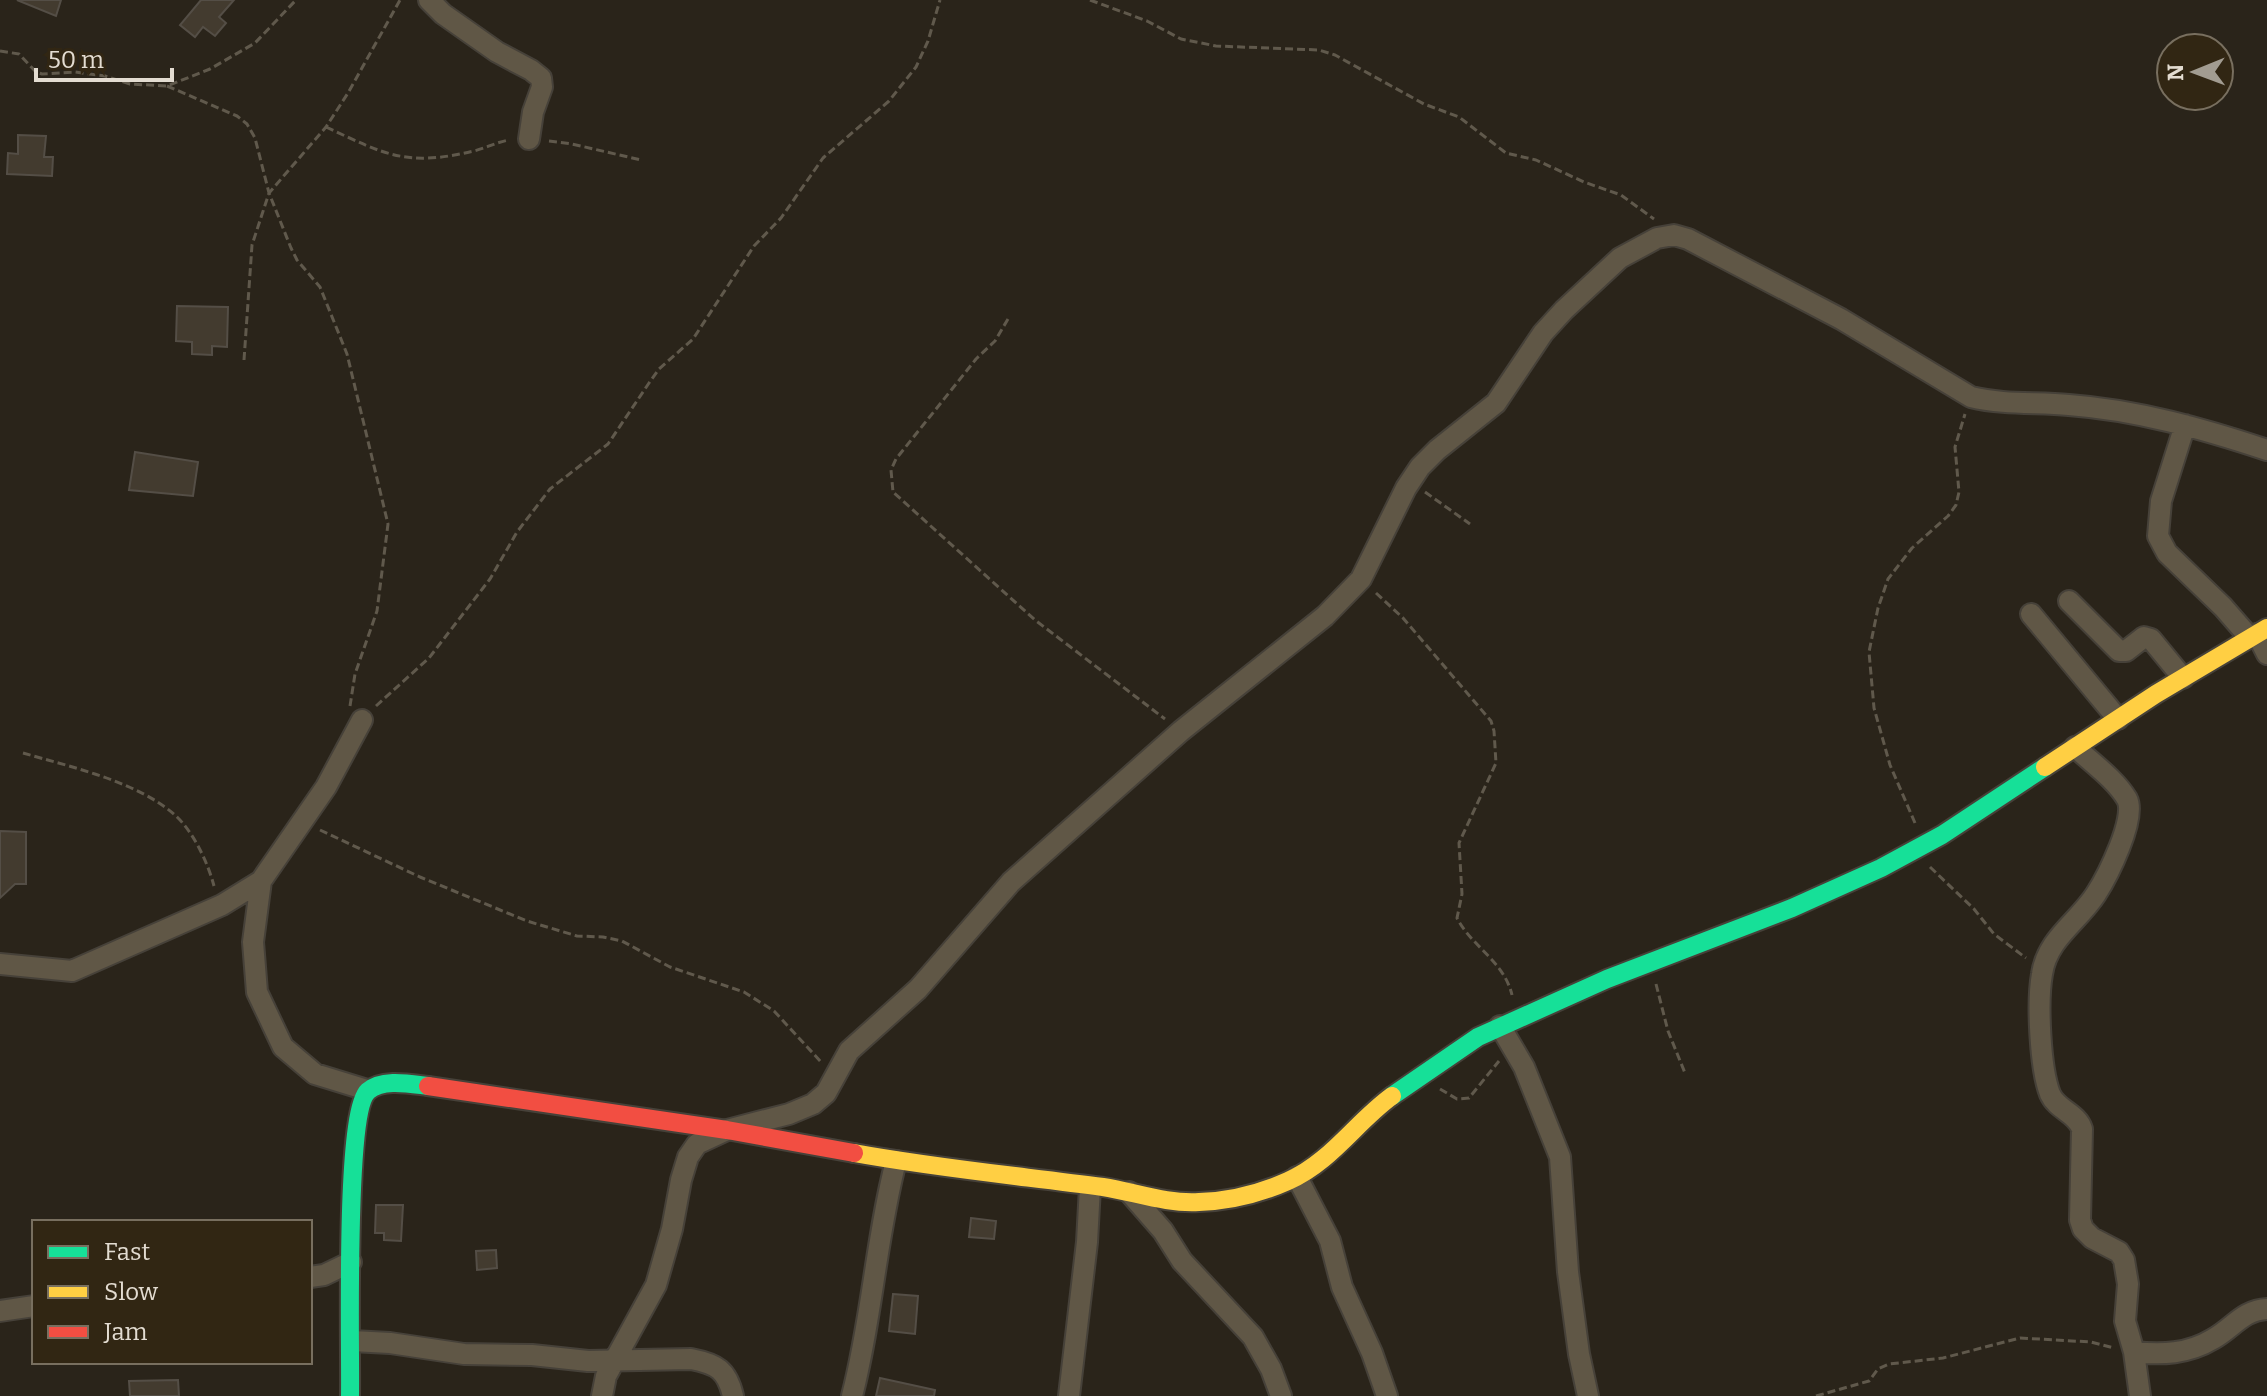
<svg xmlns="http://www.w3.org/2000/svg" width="2267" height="1396" viewBox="0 0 2267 1396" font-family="Bitter,serif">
  <rect width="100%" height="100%" fill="#2a241a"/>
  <path fill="#433b2f" stroke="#544e46" stroke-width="2" d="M17,0H61L56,16Z
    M201,0H234L219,17L226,23L215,36L203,27L195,37L180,25Z
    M18,135L46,136L44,157H53L52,176L7,174L8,153L18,154Z
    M177,306L228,307L227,347L212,346V355L192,354V342L176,341Z
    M135,452L198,462L193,496L129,490Z
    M0,831L26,832V884H15L0,898Z
    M376,1205H403L401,1241L384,1240V1233H375Z
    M971,1218L996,1221L994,1239L969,1237Z
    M496,1250L497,1268L477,1270L476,1251Z
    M893,1294L918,1296L915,1334L889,1331Z
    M880,1378L935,1390L934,1396H876Z
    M178,1380L179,1396H130L129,1381Z"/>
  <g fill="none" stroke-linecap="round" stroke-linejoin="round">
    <g stroke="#464139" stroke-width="24">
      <path id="street" d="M429,0L443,14L497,52L531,70L541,78L542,87L533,112L529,139
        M2185,425L2161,501L2158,536L2167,553L2223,607L2250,638
        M2069,601L2119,651H2126L2144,637L2151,639L2183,678
        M2031,614L2118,719
        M2257,634L2267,654
        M362,720L326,787L261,881L253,942L257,992L283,1047L315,1074L367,1090
        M2075,747C2092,763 2115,779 2127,799C2137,818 2107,877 2096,894C2078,922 2047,939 2042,974C2037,1002 2040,1068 2050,1094C2057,1110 2077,1113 2082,1129L2080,1220L2083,1229L2092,1238L2119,1252L2124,1260L2128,1284L2125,1321L2134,1352L2140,1396
        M0,964L72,971L222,905L261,881
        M1500,1026L1524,1067L1560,1157L1568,1272L1579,1354L1588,1396
        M1297,1177L1330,1241L1342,1287L1372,1353L1387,1396
        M1129,1192L1163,1231L1182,1261L1253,1337L1271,1369L1281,1396
        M310,1277L324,1275L351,1262
        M0,1311L34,1306
        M352,1341L390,1343L464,1354L532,1355L588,1361L691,1359C717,1364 727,1370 733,1396
        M2134,1352C2162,1355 2188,1354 2213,1339C2233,1328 2243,1310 2267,1309
        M602,1396L606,1376L656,1285L672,1229L681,1180L688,1157L697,1144L727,1130L789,1114L813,1104L826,1093L849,1051L918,989L1011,882L1181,731L1325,616L1361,579L1406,488L1420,467L1437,450L1496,403L1543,333L1564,310L1620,258L1657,238L1674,235L1688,239L1841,319L1971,397C2004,405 2036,402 2069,405C2137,410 2204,429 2267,450
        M852,1396C872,1319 876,1238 896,1161
        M1069,1396L1087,1242L1090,1187"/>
    </g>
    <g stroke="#464139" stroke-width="22">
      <path id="fast" d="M1392,1096L1478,1037L1607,979L1792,908L1881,868L1942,835L2045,767
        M350,1396C351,1350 344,1113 368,1091C382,1078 411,1084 428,1086"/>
    </g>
    <g stroke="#464139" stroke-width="22">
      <path id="slow" d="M2045,767L2156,694L2267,628
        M854,1153C936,1168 1020,1176 1103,1187C1135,1192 1166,1204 1199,1202C1229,1201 1261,1193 1288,1181C1331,1162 1356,1122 1392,1096"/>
    </g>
    <g stroke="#464139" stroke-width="22">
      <path id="jam" d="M428,1086L727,1130L854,1153"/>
    </g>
    <path stroke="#60594c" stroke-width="3" stroke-dasharray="8 4" stroke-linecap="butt" d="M1090,0L1147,21L1181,39L1216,46L1319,50L1335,55L1424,104L1459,117L1506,153L1536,160L1584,182L1621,195L1654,219
      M0,51L19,54L36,72L42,74L75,72L105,76L130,84L167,86L210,69L255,43L296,0
      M167,86L237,116L247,124L255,138L269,193L291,248L297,260L320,287L347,354L388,524L377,611L355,674L350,706
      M326,127C386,155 406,167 474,151C486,148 497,142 509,140
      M549,141L572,144L641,160
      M1008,319L995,341L976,359L896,459L891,470L893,492L1035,620L1165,719
      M244,360L252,245L269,193L326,127L348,93L400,0
      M1425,492L1470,524
      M1376,593L1403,618L1491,721L1494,731L1496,763L1459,843L1462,894L1457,918C1471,946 1504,961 1512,995
      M376,706L429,658L490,579L517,532L550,489L608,444L649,383L659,369L693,339L754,246L781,218L823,158L889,101L916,67L928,41L940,0
      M23,753C71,767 139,782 176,816C194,833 208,863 214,886
      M1915,823L1890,765L1874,708L1869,652L1878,608L1888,579L1912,548L1948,516L1956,505L1959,492L1955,447L1965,414
      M320,830L420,877L527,921L577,936L603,937L622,941L670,967L744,992L774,1011L822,1063
      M1930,867L1974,909L1994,934L2026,958
      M1656,984L1668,1031L1685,1073
      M1440,1089L1457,1099L1469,1098L1499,1061
      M1816,1396L1869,1381L1878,1369L1889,1364L1943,1358L2020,1338L2091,1342L2114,1348"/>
    <use href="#street" stroke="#605746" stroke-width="20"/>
    <use href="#fast" stroke="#16e098" stroke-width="18"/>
    <use href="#slow" stroke="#ffcf43" stroke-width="18"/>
    <use href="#jam" stroke="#f24e42" stroke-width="18"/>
  </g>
  <rect x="32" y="1220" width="280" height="144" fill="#312613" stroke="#786f5f" stroke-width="2"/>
  <rect x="48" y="1246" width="40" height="12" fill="#16e098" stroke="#786f5f" stroke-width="2"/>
  <text x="104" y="1260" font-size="24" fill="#e3dcd1">Fast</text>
  <rect x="48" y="1286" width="40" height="12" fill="#ffcf43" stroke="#786f5f" stroke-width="2"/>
  <text x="104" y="1300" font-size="24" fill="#e3dcd1">Slow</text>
  <rect x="48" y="1326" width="40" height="12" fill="#f24e42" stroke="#786f5f" stroke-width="2"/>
  <text x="104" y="1340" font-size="24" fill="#e3dcd1">Jam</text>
  <g transform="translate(2195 72) rotate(269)"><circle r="38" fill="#312613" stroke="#786f5f" stroke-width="2"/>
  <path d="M0-6L14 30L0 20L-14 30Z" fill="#a29c91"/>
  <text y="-12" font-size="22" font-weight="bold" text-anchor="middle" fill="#e3dcd1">N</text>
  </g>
  <path d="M36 68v12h136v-12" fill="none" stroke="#e3dcd1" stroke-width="4"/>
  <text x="48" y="68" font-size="24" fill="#e3dcd1" stroke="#312613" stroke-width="6" paint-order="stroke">50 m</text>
</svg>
